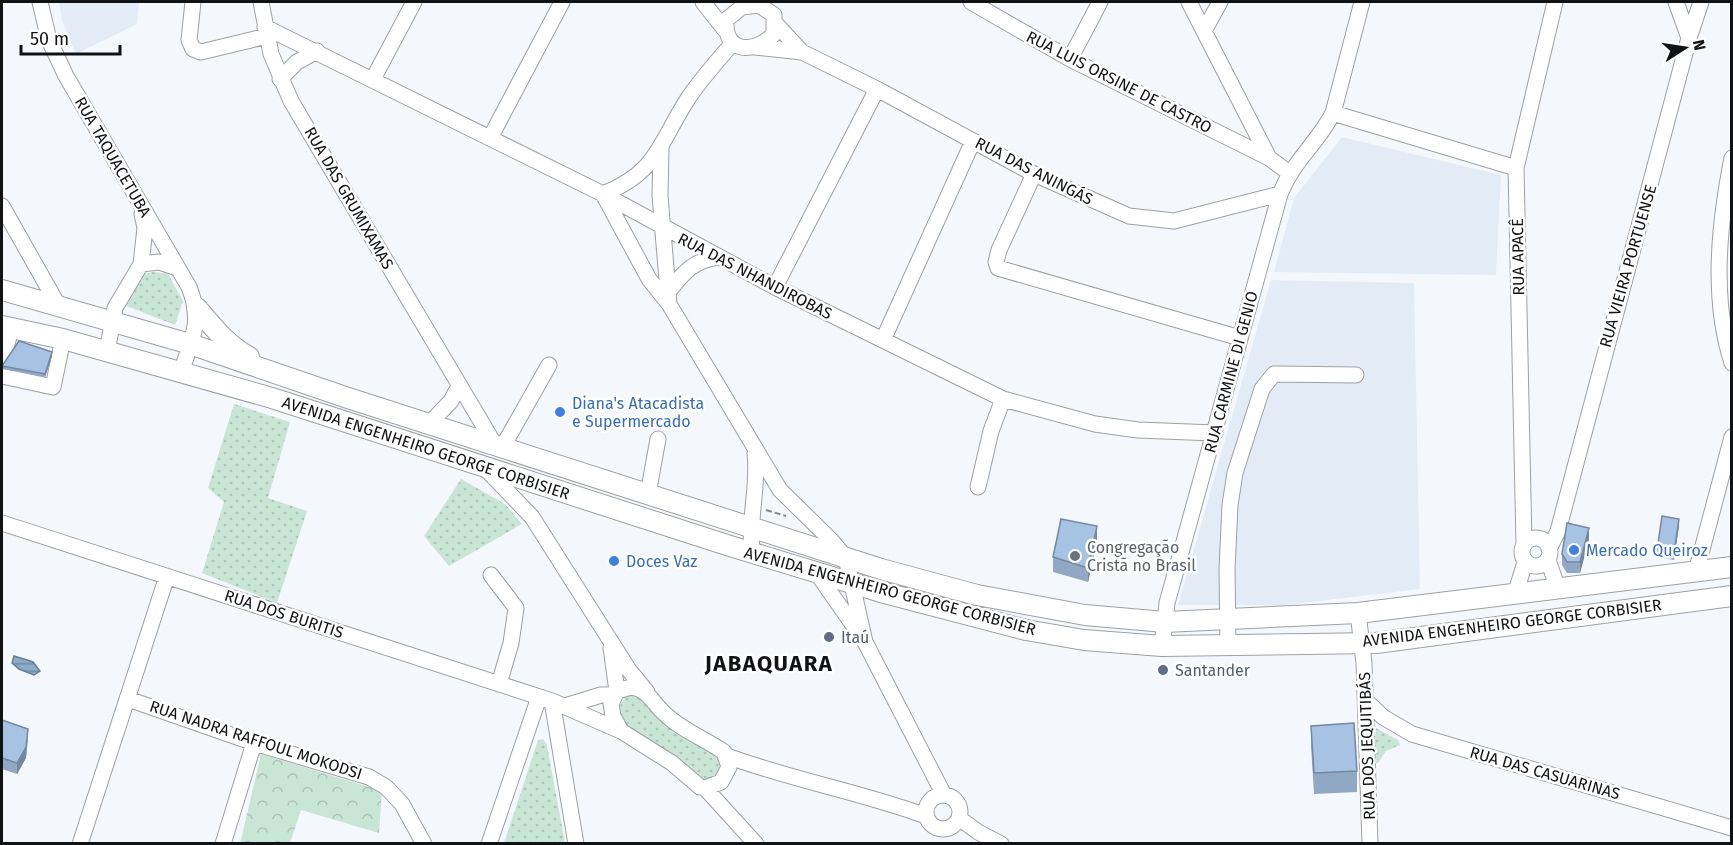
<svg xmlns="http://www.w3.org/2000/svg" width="1733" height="845" viewBox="0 0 1733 845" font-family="'Fira Sans',sans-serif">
  <defs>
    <pattern id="green-dots" width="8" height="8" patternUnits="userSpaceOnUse" patternTransform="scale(1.5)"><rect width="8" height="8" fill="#c9e5d6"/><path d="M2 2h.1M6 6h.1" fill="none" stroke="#acc3b7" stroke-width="1.8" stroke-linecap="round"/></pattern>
    <pattern id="forest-crowns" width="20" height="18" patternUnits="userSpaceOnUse" patternTransform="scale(1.5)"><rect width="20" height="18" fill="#c9e5d6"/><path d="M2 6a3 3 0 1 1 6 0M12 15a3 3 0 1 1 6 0" fill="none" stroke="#acc3b7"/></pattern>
    <pattern id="water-rules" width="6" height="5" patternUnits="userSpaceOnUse" patternTransform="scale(1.5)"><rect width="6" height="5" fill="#8aadc8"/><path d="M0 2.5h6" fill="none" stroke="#6f8ba1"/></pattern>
  </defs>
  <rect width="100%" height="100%" fill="#f4f8fd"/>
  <path fill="#e3ecf6" d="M59,2H139L137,24L76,54L62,21Z
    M1342,137L1501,175L1496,275L1274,272L1294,198Z
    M1271,280L1414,283L1420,589L1286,605H1178Z"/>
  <path fill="url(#green-dots)" d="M154,272L168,274L183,301L175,325L124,305L143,274Z
    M234,404L290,422L268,498L307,511L277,603L202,573L224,502L208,488Z
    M461,479L505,504L522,524L449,566L424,536Z
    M630,694H637L678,733L716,754L722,765L719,778L702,783L624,727L618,709L625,697Z
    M1376,728L1398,740L1400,745L1386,751L1378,763L1373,764Z
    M543,739L547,745L565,843H504L538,740Z"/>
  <path fill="url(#forest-crowns)" d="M261,754L382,791L379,833L301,810L290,843L240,844Z"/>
  <path fill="url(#water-rules)" stroke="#667e92" stroke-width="1.5" d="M14,656L33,662L40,671L34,675L19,669L12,663Z"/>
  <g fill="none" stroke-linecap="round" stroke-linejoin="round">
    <g stroke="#9ca0a4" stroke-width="17">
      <path id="minor" d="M40,2L49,40L66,76L189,287C203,321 192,339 181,372
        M193,2L189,40L193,49L201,52L267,36
        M261,2L271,54L291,101L495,445
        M703,2L725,30
        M971,2L1070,59L1269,158
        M1189,2L1269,158L1288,172
        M1676,2L1689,38
        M759,5L774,15V34C755,54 724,54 726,20L742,7Z
        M776,24L802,52L877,89L1034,174L1129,216L1174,221L1280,194
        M265,27L603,194L775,287L1003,399L1095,424L1138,430L1215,433
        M1204,31L1220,2
        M732,44C717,61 702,78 689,97C659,143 658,172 603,194L649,279L669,304L780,490L831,540L846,558L865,642
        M755,47L802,52
        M1070,59L1100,2
        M280,79L297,62L317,51
        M373,79L414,2
        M1333,113L1516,168
        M490,138L562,2
        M661,147L660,196L669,304
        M1732,158C1719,224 1711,298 1732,363
        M1034,174L999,250L996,262L998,268L1240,338
        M2,206L58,305
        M141,264L159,262L177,268
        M775,287L877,89
        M669,291C683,273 694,260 718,257
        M883,340L973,141
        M107,352L115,308L141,264L145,228L142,214
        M2,363L11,329
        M2,376L53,387L63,339
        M429,424L451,401L459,386
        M502,448L549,365
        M484,467L532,517L629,670L647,692
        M978,487L991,431L1003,399
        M648,494L658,439
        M2,523L552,701L621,731
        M1522 552a14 14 0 1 1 28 0a14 14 0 1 1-28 0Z
        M1524,544L1516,168L1555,2
        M1549,549L1558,531L1689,38L1701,2
        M752,553C748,519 759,487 755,453
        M1548,560L1558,589
        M816,572L865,642L944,795
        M1696,572L1732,437
        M491,575L516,608L511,643L499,684
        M1515,595L1525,562
        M1358,613L1364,663L1370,844
        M1228,645L1227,569L1230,505L1235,473L1262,389L1274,374L1356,375
        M1162,646L1167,603L1280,194C1293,161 1317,144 1333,113L1362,2
        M611,648L617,691
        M631,687C648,689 652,702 664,713C681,730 704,738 724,752L729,767L721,782L705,788L700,787L672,763L621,731L613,716L611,704L617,691Z
        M128,699L254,743L369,777L386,787L402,804L424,844
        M552,701L576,844
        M1366,701L1383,717L1412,734L1732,828
        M565,706L601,695H613
        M727,756C792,780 861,792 926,816
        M705,788L756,844
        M926 812a17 17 0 1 1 34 0a17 17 0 1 1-34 0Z
        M959,818L978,832L1001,844
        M80,844L167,576
        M223,844L254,743
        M489,844L539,697"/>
    </g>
    <g stroke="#9ca0a4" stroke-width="22">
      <path id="major" d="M2,290L190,344L348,398L881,569L977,595L1085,615L1165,622L1358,613L1732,567
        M197,308C213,327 227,345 249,357
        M2,326L63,339L272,398L730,546L881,592L1026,630L1084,640L1162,646L1376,643L1732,596"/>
    </g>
    <path stroke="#86898c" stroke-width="2" stroke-dasharray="6 3" stroke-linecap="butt" d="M766,510L786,516"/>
    <use href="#minor" stroke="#fff" stroke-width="15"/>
    <use href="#major" stroke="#fff" stroke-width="20"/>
  </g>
  <path fill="#90a8c4" d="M52,356L45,377L2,369V366Z
    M1679,526L1674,560L1657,557V550Z
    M1589,539L1580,573H1567L1562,565V554Z
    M1097,541L1088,582L1053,572V557Z
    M2,720L28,740L26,758L17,774L2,769Z
    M1311,726L1357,771V792L1314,794L1311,746Z"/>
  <path fill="#7588a0" d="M52,352V356L45,377V374Z
    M1679,519V526L1674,560V552Z
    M1097,526V541L1088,582V568Z
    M1589,528V539L1580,573V562Z
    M28,729L26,758L17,774V763Z"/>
  <path fill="#a7c3e4" stroke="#7588a0" stroke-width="1.5" d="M19,341L52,352L45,374L2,366Z
    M1662,516L1679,519L1674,552L1657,550Z
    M1061,519L1097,526L1088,568L1053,557Z
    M1567,523L1589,528L1580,562H1567L1562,554Z
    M2,720L28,729L26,747L17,763L2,758Z
    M1354,723L1357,771L1314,773L1311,726Z"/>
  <g fill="#3f7fe0" stroke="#fff" stroke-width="2">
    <circle cx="560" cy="412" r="6"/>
    <circle cx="1574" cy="550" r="6"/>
    <circle cx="614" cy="561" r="6"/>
  </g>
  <circle fill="#6b7280" stroke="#fff" stroke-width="2" cx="1075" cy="556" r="6"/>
  <g fill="#5c6f8a" stroke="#fff" stroke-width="2">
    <circle cx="829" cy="637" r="6"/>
    <circle cx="1163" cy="670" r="6"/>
  </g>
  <g text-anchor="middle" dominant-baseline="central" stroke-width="5" stroke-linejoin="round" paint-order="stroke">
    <g font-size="16" fill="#111214" stroke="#fff">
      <text transform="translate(1119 82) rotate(27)">RUA LUIS ORSINE DE CASTRO</text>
      <text transform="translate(113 157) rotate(60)">RUA TAQUACETUBA</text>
      <text transform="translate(1034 171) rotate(27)">RUA DAS ANINGÁS</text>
      <text transform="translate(349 198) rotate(60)">RUA DAS GRUMIXAMAS</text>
      <text transform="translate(1518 257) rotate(-91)">RUA APACÊ</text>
      <text transform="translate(1628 266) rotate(-74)">RUA VIEIRA PORTUENSE</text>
      <text transform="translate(755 276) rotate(27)">RUA DAS NHANDIROBAS</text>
      <text transform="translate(1231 372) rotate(-75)">RUA CARMINE DI GENIO</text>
      <text transform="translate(426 448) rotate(18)">AVENIDA ENGENHEIRO GEORGE CORBISIER</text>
      <text transform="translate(890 591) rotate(15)">AVENIDA ENGENHEIRO GEORGE CORBISIER</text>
      <text transform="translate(284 614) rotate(18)">RUA DOS BURITIS</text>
      <text transform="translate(1512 623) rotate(-7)">AVENIDA ENGENHEIRO GEORGE CORBISIER</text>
      <text transform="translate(256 740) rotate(18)">RUA NADRA RAFFOUL MOKODSI</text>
      <text transform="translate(1367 746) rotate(-92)">RUA DOS JEQUITIBÁS</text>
      <text transform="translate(1545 773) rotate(16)">RUA DAS CASUARINAS</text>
    </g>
    <g font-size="16" fill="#366cbe" stroke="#fff" text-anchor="start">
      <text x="572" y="403">Diana's Atacadista<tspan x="572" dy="18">e Supermercado</tspan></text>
      <text x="1586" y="550">Mercado Queiroz</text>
      <text x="626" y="561">Doces Vaz</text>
    </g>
    <g font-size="16" fill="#5b616d" stroke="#fff" text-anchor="start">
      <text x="1087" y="547">Congregação<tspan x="1087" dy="18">Cristã no Brasil</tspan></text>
    </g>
    <g font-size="16" fill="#4e5e75" stroke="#fff" text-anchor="start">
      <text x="841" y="637">Itaú</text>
      <text x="1175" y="670">Santander</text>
    </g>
    <g font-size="22" font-weight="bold" letter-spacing="1.5" fill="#111214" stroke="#fff">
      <text x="769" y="663">JABAQUARA</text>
    </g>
  </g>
  <rect width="1733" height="845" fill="none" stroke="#111214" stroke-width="6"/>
  <g transform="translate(1685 48) rotate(78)" stroke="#ffffff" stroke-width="4.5" paint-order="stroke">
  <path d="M0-4.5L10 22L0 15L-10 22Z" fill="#111214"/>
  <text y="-9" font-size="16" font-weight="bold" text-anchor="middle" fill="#111214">N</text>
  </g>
  <path d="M21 45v9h99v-9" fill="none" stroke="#111214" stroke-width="3"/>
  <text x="30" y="45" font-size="18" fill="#111214" stroke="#ffffff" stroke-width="4.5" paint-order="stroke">50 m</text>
</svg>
